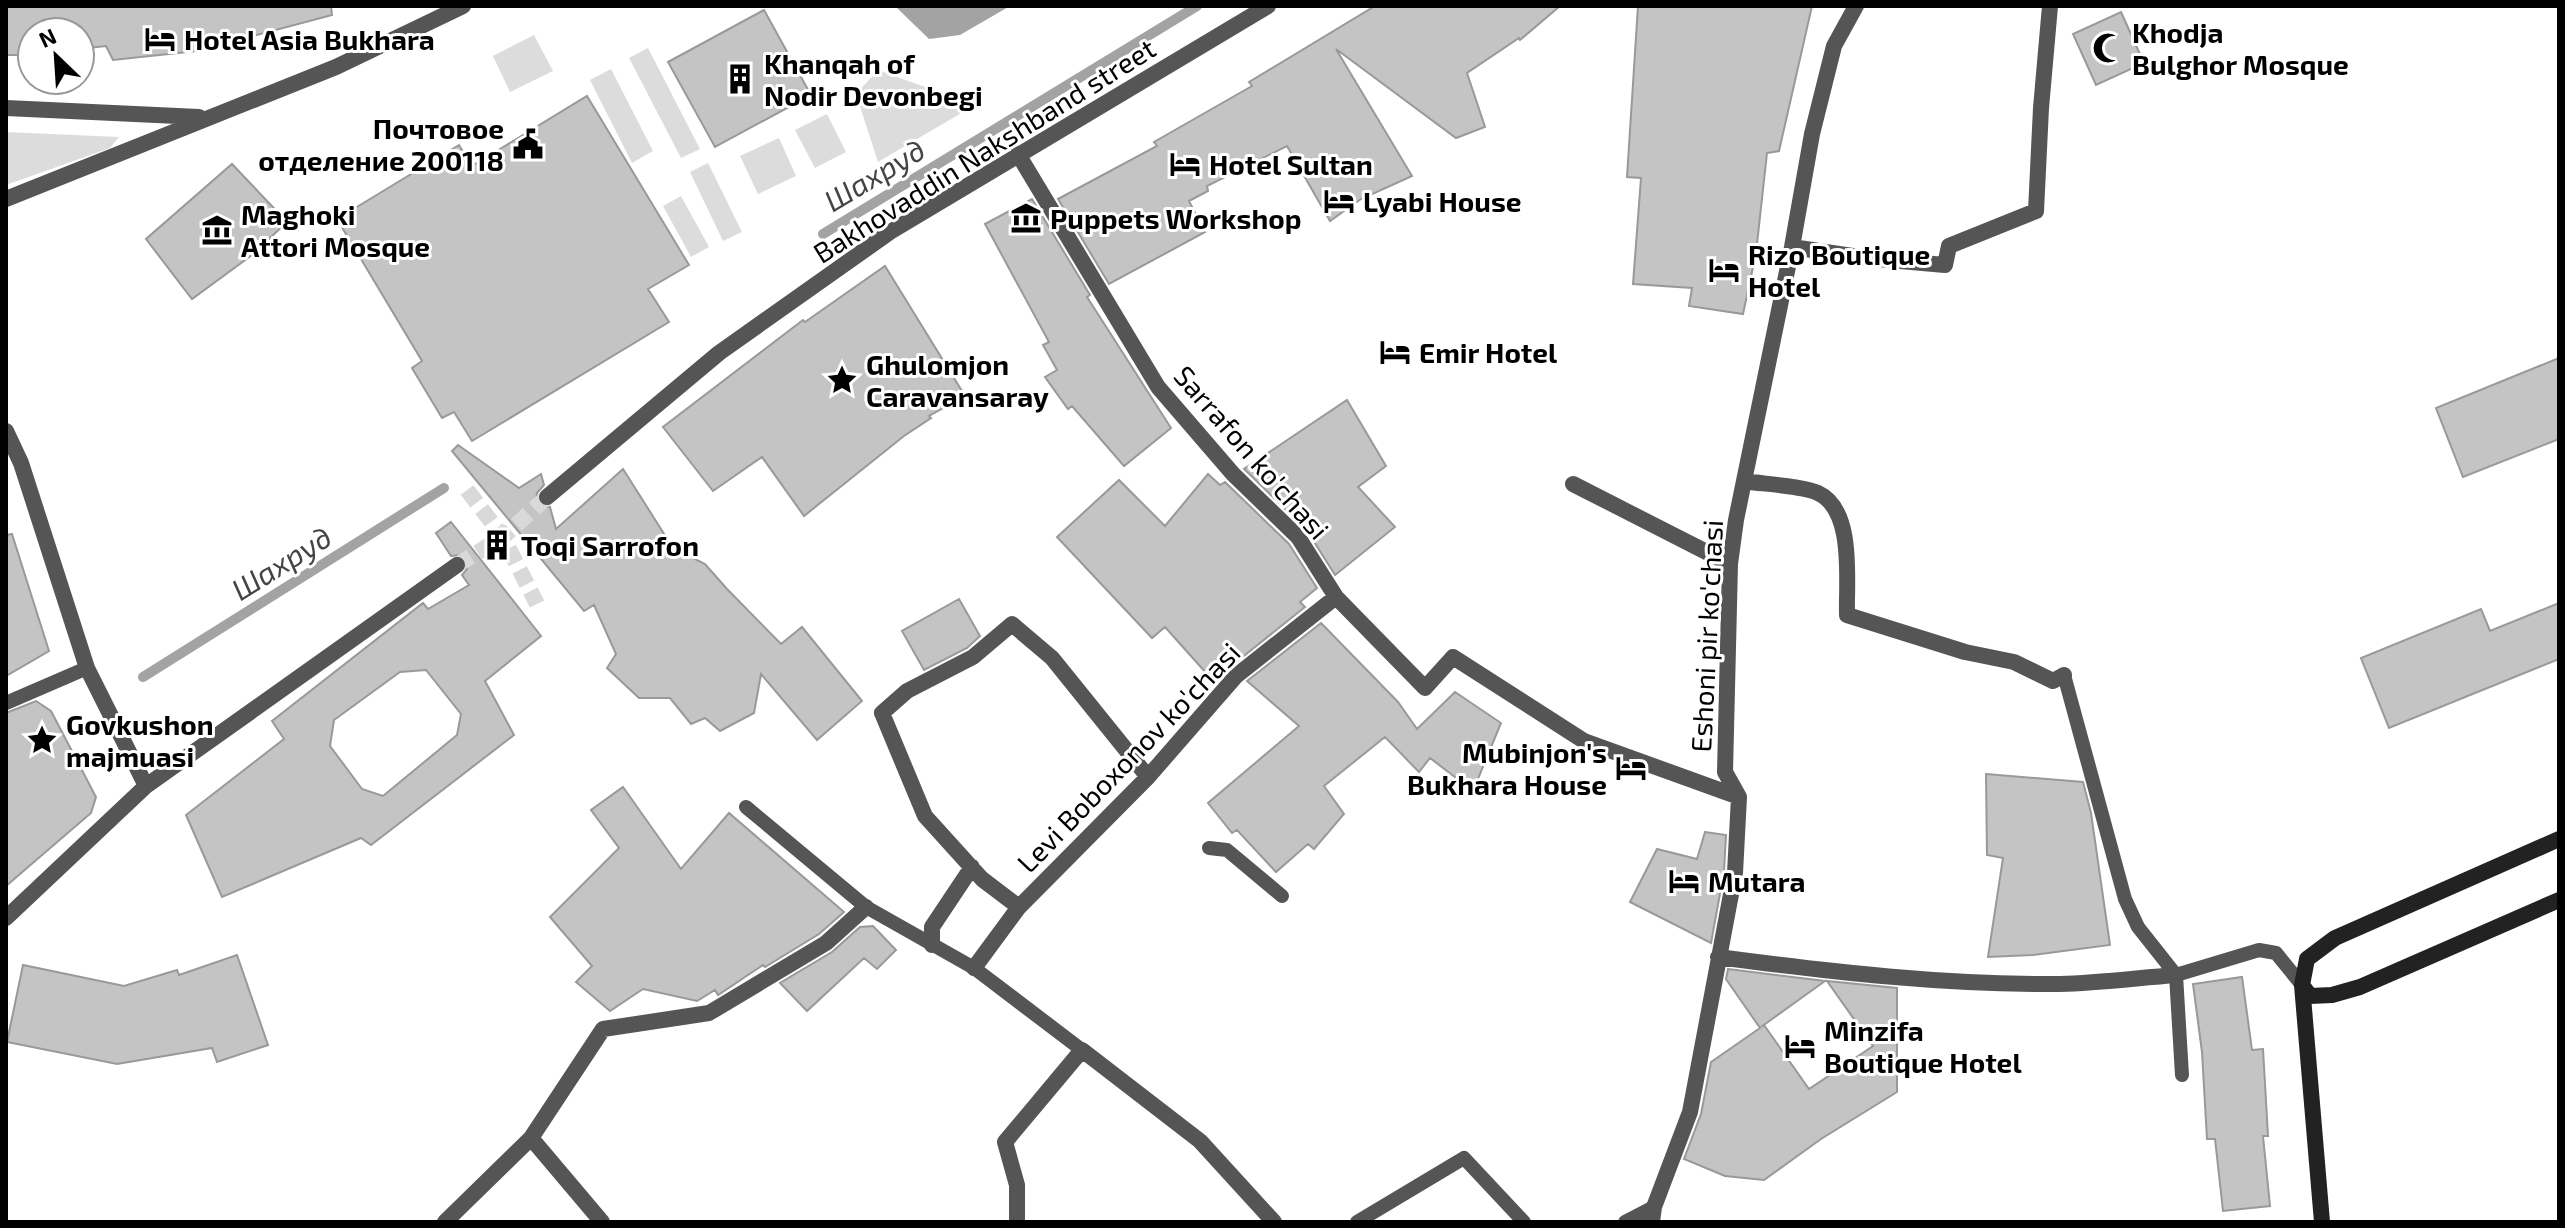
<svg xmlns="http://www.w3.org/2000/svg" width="2565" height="1228" viewBox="0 0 2565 1228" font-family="'Exo 2',sans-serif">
  <rect width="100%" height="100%" fill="#fff"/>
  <path fill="#dcdcdc" d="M534,35L553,71L510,92L493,56Z
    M648,48L700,149L681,158L629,58Z
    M611,69L653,151L632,163L590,80Z
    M878,70L975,105L878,162L856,94Z
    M827,114L846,152L815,168L795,130Z
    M6,132L119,137L110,148L6,185Z
    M779,138L796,176L758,194L740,156Z
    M708,163L742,232L723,241L690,172Z
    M681,196L709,247L691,257L663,206Z"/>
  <path fill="#a3a3a3" d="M895,6H1010L960,35L929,39Z"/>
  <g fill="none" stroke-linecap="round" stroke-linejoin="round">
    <path stroke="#a3a3a3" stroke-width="10" d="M823,234L1197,6
      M143,677L444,488"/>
  </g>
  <path fill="#c4c4c4" stroke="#999" stroke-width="2" fill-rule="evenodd" d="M6,6H331L332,15L197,51L113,60L106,46L80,49V32H32V55H6Z
    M1375,6H1560L1520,40L1519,38L1467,73L1485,127L1456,138L1336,49L1412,176L1361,199L1330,221L1287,146L1207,186L1208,191L1189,201L1205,232L1109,284L1058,199L1157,146L1154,142L1252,86L1249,82Z
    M1638,6H1812L1779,151L1767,153L1756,253L1743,314L1689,306L1692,288L1633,284L1641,178L1627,177Z
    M764,10L811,95L715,147L668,62Z
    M2121,12L2144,63L2096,85L2073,34Z
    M587,96L689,265L648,289L669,322L472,441L454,412L442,418L412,368L422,361L337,219L459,145L472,166Z
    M232,164L287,222L252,255L192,299L146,239Z
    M1032,199L1090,295L1087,297L1171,428L1124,466L1072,406L1068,409L1045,377L1057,370L1043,345L1049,342L985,224Z
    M885,266L965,396L929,416L931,418L904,436L804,516L762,457L713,491L663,427L803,320L805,322Z
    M2559,358V439L2463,477L2436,408Z
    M1347,400L1386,466L1358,487L1395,527L1335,575L1306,529L1244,469Z
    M458,445L519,488L541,474L544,485L537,493L536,500L543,507H550L556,529L623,469L673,548L705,564L727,589L781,644L802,627L862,701L817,740L761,674L754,713L720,731L705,718L691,724L670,698H639L607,668L616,654L594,605L584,611L452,451Z
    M1208,474L1220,485L1225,482L1289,544L1317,588L1300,602L1305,607L1230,667L1222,660L1207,674L1165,627L1152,638L1057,537L1119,480L1165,526Z
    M451,522L541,636L485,681L514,735L371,845L361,838L222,897L186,815L284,739L272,721L423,603L428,609L469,585L462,575L467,569L466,559L461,555L451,556L436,533ZM426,670L461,714L457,735L383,796L362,789L330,746L334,720L400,672Z
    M12,534L49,651L6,676V535Z
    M959,599L980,636L967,648L924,670L902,631Z
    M2559,603V659L2389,728L2361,658L2481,609L2490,631Z
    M1321,623L1398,702L1417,729L1455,692L1501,723L1473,791L1430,758L1419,772L1385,737L1324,786L1344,814L1314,849L1308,844L1276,872L1237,830L1232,833L1208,803L1299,726L1247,681Z
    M36,701L51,711L96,797L91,813L6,886V713Z
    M1986,774L2083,782L2091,813L2110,945L2033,955L1988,957L2003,858L1987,855Z
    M623,787L681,869L729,813L844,912L819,934L765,967L763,965L718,995L715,990L697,1001L643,989L610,1011L576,982L592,966L550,917L619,848L591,810Z
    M1705,832L1726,835L1724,872L1711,943L1630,902L1657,849L1697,859Z
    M873,926L896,950L877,969L864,958L807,1011L780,983L832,952L860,927Z
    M237,955L268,1045L217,1062L212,1048L117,1064L7,1042L23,965L124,986L177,970L179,975Z
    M1728,969L1825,981L1761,1027L1764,1025L1809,1089L1873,1046L1827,981L1897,988V1092L1821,1139L1764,1180L1725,1176L1684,1159L1701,1114L1711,1062L1760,1028L1726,979Z
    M2242,977L2252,1050L2263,1049L2268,1136H2263L2270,1206L2223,1211L2215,1139H2207L2202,1052L2193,984Z"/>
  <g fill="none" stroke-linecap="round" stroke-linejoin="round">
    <path stroke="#d9d9d9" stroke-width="16" stroke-dasharray="16 8" stroke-linecap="butt" d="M467,490L503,537L537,604
      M457,565L503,537L547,497"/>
    <path stroke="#555" stroke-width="14" d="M2064,675L2125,899L2138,927L2176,975L2182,1075
      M6,703L87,668
      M746,807L866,907L974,968L1082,1050
      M1209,848L1227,850L1282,896
      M2176,975L2259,950L2276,953L2302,985
      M1357,1222L1464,1158L1524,1222
      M1625,1222L1654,1207"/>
    <path stroke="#555" stroke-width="16" d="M6,108L199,117
      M1018,154L1158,387L1233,474L1298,537L1336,597L1425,688L1453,657L1584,741L1739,797
      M6,199L336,67L463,6
      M1792,247L1866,258L1945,265L1949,246L2036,211L2041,108L2050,6
      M6,431L21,463L87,668L146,786
      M1744,481C1762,484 1804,486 1818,493C1855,510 1846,581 1847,615L1965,652L2014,662L2053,681L2064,675
      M1573,484L1730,564
      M547,497L719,353L890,232L1268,6
      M1019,907L982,879L925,816L882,713L907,691L973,657L1012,624L1052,658L1148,777
      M6,918L146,786L457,565
      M932,945V927L972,867
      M1718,957C1831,972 1946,985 2060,984C2098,983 2137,978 2176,975
      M974,968L1019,907L1148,777L1236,676L1336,597
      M531,1138L602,1222
      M445,1222L531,1138L603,1029L709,1013L826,943L866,907
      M1017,1222V1185L1005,1142L1082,1050L1200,1141L1274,1222
      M1652,1222L1654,1207L1690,1112L1735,873L1739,797L1725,772L1730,564L1736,520L1792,247L1812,134L1834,46L1856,6"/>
    <path stroke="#222" stroke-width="16" d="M2302,985L2310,996L2332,995L2360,987L2559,900
      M2322,1222L2302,985L2307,959L2335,938L2559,839"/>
  </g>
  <defs>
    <g id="hotel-bare" transform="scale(2.4)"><path d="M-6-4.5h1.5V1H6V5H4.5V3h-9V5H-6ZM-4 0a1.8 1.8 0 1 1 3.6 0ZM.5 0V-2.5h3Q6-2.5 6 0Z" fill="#000" stroke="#fff" stroke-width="2.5" paint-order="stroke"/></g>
    <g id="mosque-bare" transform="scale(2.4)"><path d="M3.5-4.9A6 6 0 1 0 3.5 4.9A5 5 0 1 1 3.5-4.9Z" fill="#000" stroke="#fff" stroke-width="2.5" paint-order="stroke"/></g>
    <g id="building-bare" transform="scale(2.4)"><path d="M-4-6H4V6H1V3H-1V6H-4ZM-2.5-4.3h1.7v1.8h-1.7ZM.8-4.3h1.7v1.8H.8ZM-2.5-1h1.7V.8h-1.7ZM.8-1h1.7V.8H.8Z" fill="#000" stroke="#fff" stroke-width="2.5" paint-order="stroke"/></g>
    <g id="civic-bare" transform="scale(2.4)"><path d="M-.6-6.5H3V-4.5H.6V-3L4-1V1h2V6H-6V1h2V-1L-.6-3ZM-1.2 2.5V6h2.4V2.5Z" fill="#000" stroke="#fff" stroke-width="2.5" paint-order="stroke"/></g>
    <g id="museum-bare" transform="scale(2.4)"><path d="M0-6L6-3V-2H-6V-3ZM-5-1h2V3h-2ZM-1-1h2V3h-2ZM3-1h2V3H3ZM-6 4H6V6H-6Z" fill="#000" stroke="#fff" stroke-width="2.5" paint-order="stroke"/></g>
    <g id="sight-bare" transform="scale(2.4)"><path d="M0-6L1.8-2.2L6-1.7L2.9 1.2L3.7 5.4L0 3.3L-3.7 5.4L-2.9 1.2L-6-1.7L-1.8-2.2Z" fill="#000" stroke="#fff" stroke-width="2.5" paint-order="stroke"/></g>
  </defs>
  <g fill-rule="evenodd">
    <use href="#hotel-bare" x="160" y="39"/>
    <use href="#mosque-bare" x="2108" y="48"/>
    <use href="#building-bare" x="740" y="79"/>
    <use href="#civic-bare" x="528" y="144"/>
    <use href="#hotel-bare" x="1185" y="164"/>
    <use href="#hotel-bare" x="1339" y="201"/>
    <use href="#museum-bare" x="1026" y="218"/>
    <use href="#museum-bare" x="217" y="230"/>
    <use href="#hotel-bare" x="1724" y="270"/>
    <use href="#hotel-bare" x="1395" y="352"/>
    <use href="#sight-bare" x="842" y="380"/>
    <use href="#building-bare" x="497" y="545"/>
    <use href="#sight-bare" x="42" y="740"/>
    <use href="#hotel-bare" x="1631" y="768"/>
    <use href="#hotel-bare" x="1684" y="881"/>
    <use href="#hotel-bare" x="1800" y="1046"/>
  </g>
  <g text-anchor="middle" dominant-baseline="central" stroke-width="6" stroke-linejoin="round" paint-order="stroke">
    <g font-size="28" font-weight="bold" fill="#000" stroke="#fff" text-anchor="start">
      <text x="2132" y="32">Khodja<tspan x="2132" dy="32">Bulghor Mosque</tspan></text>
      <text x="184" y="39">Hotel Asia Bukhara</text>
      <text x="764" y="63">Khanqah of<tspan x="764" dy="32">Nodir Devonbegi</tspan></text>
      <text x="504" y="128" text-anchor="end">Почтовое<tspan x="504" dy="32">отделение 200118</tspan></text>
      <text x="1209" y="164">Hotel Sultan</text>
      <text x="1363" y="201">Lyabi House</text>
      <text x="241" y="214">Maghoki<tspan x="241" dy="32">Attori Mosque</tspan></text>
      <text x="1050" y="218">Puppets Workshop</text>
      <text x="1748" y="254">Rizo Boutique<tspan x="1748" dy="32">Hotel</tspan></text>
      <text x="1419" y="352">Emir Hotel</text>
      <text x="866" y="364">Ghulomjon<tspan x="866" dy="32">Caravansaray</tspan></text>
      <text x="521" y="545">Toqi Sarrofon</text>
      <text x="66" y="724">Govkushon<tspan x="66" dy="32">majmuasi</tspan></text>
      <text x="1607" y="752" text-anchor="end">Mubinjon's<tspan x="1607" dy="32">Bukhara House</tspan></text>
      <text x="1708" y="881">Mutara</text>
      <text x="1824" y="1030">Minzifa<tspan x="1824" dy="32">Boutique Hotel</tspan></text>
    </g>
    <g font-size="28" fill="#000" stroke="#fff">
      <text transform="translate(984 150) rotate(-32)">Bakhovaddin Nakshband street</text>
      <text transform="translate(1252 452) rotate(49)">Sarrafon ko'chasi</text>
      <text transform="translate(1706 636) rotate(-87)">Eshoni pir ko'chasi</text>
      <text transform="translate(1128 757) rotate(-46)">Levi Boboxonov ko'chasi</text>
    </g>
    <g font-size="30" font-style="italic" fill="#444" stroke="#fff">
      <text transform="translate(874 174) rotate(-31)">Шахруд</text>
      <text transform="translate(281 562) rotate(-32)">Шахруд</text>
    </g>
  </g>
  <rect width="2565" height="1228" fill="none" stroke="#000000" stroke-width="16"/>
  <g transform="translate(56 56) rotate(335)"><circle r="38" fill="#ffffff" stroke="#999999" stroke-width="2"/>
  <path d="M0-6L14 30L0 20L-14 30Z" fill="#000000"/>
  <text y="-12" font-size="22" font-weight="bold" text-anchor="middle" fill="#000000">N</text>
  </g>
</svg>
